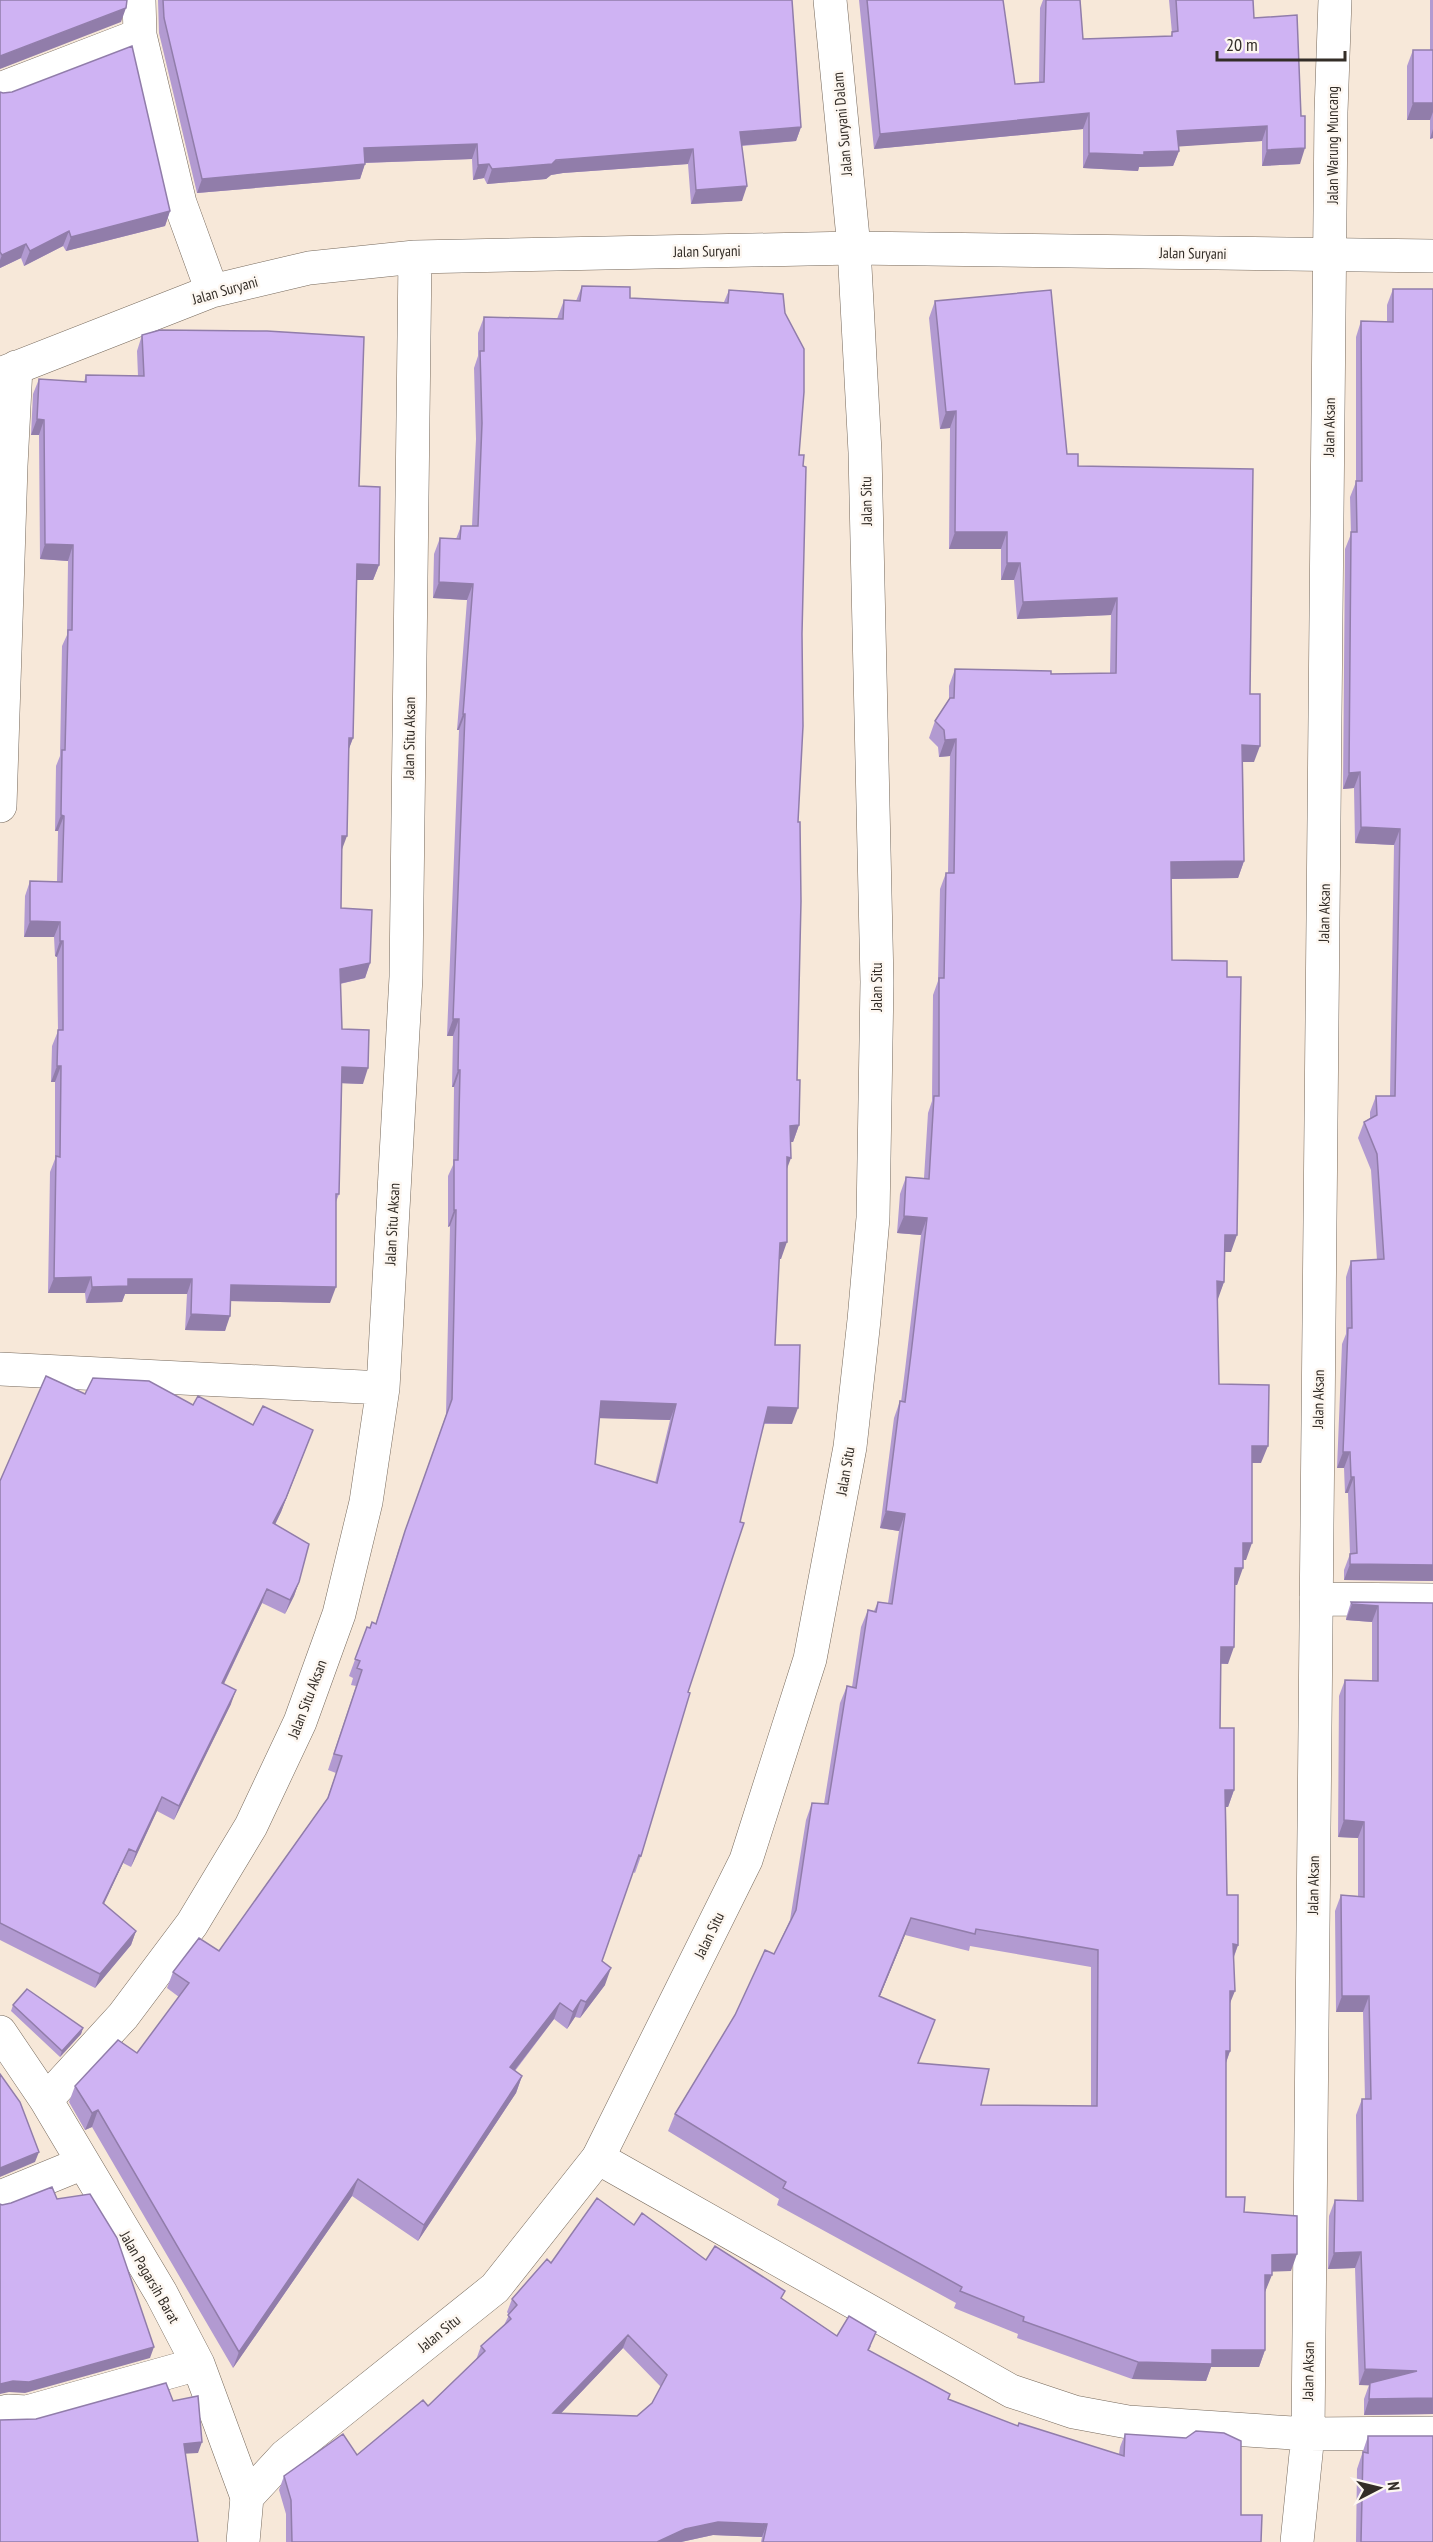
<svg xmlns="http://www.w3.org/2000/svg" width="1433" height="2542" viewBox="0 0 1433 2542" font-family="'PT Sans Narrow',sans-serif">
  <rect width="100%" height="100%" fill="#f7e8d9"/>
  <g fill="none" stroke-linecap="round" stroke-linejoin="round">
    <g stroke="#76695c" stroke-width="34">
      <path id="minor" d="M139,0L140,35L180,203L212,291
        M0,89L140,35
        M0,374L212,291L309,268L415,257L854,248
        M0,806L11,466L16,367
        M0,1369L383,1388
        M1316,1599L1433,1600
        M0,2032L46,2100L161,2293L198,2364L247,2497
        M46,2100L123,2016L192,1924L251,1826L300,1722L339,1614L366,1502L383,1388L406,977L415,257
        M598,2158L1011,2391L1074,2412L1128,2422L1308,2434L1433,2433
        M0,2197L83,2163
        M0,2413L8,2411L27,2412L198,2364
        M1297,2542L1308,2434L1331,112L1335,0"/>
    </g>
    <g stroke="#76695c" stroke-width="34">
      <path id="tertiary" d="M854,248L1433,256
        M243,2542L247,2497L285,2456L495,2288L598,2158L746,1860L810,1659L850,1447L864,1320L873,1218L877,982L865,452L854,248L830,0"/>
    </g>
    <use href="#minor" stroke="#fff" stroke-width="33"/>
    <use href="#tertiary" stroke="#fff" stroke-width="33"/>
  </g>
  <path fill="#b29ad1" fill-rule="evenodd" d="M158,0H792L801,127L796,141L742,146V201L691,204L688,164L563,173L551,175L546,179L487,184L484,178L473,180L472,159L365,163L360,179L197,193L159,33Z
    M859,0H1003L1015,84L1039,82L1040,8L1043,0H1080L1083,39L1171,36L1172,33L1169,0H1253L1254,18L1300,164L1262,166V141L1178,146L1179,151L1173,166L1139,167L1138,171L1083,168V129L874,149Z
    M1430,0H1433V138L1430,139V120H1407V66L1413,50H1430Z
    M0,92L170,211L165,226L66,251L63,246L24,266L21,258L0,268Z
    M582,286L630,298L724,302L729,290L799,455L803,466L802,634L798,822L797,1080L799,1125L793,1142H790L787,1169L781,1259H779L775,1345L792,1424H764L641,1856L635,1873L633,1872L602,1961L605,1985L580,2018L575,2017L567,2029L554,2019L515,2071L522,2076L516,2093L418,2241L352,2196L233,2368L92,2127L85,2130L69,2102L75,2086L137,2053L179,1997L167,1988L173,1972L219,1951L327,1799L336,1773L328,1770L356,1686L351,1685L353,1678L349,1676L367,1627L370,1628L376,1623L399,1548L446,1415L450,1226L448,1227V1176L453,1165L454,1087H452L453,1036H447L459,730H457L467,600L433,598L434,554L440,538L456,539L461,526H472L476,439L474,368L478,356V333L484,317L557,319L564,300L576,301ZM599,1418L670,1420L655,1483L595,1464Z
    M1393,289H1433V1581L1344,1580V1570L1350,1554L1348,1493H1345L1344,1468H1337L1342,1344L1346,1334V1277L1351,1261L1377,1260L1371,1170L1358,1138L1364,1122L1370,1118V1112L1376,1096H1390L1394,845L1355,843L1354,788L1343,789L1345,549L1351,534L1350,497L1356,482V337L1361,321L1387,322V305Z
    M935,301L1078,466L1250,694L1254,762H1243L1244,861L1238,878L1171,879L1172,960L1231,1252H1224V1282L1217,1299L1219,1384L1261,1463H1252L1246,1560H1243L1237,1585H1235L1228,1664H1221L1220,1728L1234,1790L1228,1807H1226L1227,1895L1238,1945L1234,1957L1230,2004V2051L1226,2063V2197L1244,2212L1291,2271H1272L1265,2292V2350L1259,2367H1211L1206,2381L1132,2379L1017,2338L1018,2334L954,2308L956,2303L777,2205L779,2199L668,2131L675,2114L774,1954L790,1920L806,1820L812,1803L824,1804L840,1703L847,1686L852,1687L861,1627L868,1610L874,1611L878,1602L888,1603L899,1531L880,1528L894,1418L900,1401L901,1402L905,1370L921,1235L897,1233L900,1194L906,1177L924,1178L928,1113L932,1101L933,995L938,981L940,889L946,873H948L950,756L939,757L938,747L929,738L935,721L949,699V686L955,669L1051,674L1110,673L1111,615L1017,619L1014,580H1001V549H949L950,428L940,429L929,318ZM905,1935L969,1951L970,1946L1091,1967V2106L981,2105L919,2063L880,1996Z
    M142,335L359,486L379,565L373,580H357L353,738L349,748L341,852V908L370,963L365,978L340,984L342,1029L363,1084L342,1083L339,1194L336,1202L330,1303L231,1301L225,1331L185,1330L187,1294H125L122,1302L86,1303L85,1293H48L50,1172L55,1159V1082H51L52,1046L58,1031L57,957L55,956L54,937H24L25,896L30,881L57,882L58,831H55L56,766L60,756L62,646L67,635L68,561L40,559L39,435H31L33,394L39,379L84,382L86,375L138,376L137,351Z
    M85,1394L193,1405L253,1425L313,1430L281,1512L275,1525L299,1582L294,1596L285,1614L262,1603L224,1684L231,1704L174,1820L157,1811L131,1867L123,1863L104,1904L136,1931L131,1945L95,1988L0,1940V1481Z
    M1351,1602L1433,1603V2414L1364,2415V2399L1369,2385H1359L1355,2268L1328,2269L1329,2216L1335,2200L1357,2201L1356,2115L1362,2099H1365L1363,2012H1336L1335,1911L1341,1895L1358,1896V1838L1338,1837L1339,1696L1345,1680L1372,1681V1622L1346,1620V1618Z
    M13,2005L83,2028L81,2034L60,2057L11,2011Z
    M634,2225L706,2260L782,2299L837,2336L871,2346L869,2350L948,2399L1018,2426L1119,2454L1120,2447L1125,2434L1241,2515L1261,2542H761L762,2537L713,2535L681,2542H286V2514L279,2490L284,2476L357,2455L428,2406L476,2360L481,2346L504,2325L509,2315L507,2312L512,2299L551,2263ZM623,2348L661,2387L652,2403L637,2416L561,2413Z
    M1368,2436L1433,2542H1356L1357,2469Z"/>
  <path fill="#917daa" d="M126,8L121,22L0,69V56Z
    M1413,103H1433V112L1430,120H1407Z
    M1089,113L1083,129L874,149L880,134Z
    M1267,126L1262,141L1172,147L1177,131Z
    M801,127L796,141L735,146L740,132Z
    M1433,129V138L1430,139Z
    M477,144L472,159L359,163L364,148Z
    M1305,148L1300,164L1262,166L1267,150Z
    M693,149L688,164L563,173L551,175L546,179L487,184L492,169L569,159Z
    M1179,151L1173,166L1139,167L1138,171L1083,168L1089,153Z
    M365,164L360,179L197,193L202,179Z
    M489,164L484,178L473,180L478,165Z
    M747,186L742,201L691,204L696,190Z
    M170,211L165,226L66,251L71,237Z
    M69,231L63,246L24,266L30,251Z
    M26,244L21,258L0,268V260L2,255Z
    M956,411L950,428L940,429L946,412Z
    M37,419L44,420L39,435H31Z
    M955,532H1007L1001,549H949Z
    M45,544L73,545L68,561L40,559Z
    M1007,563H1020L1014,580H1001Z
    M357,564L379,565L373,580H352Z
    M439,582L473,584L467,600L433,598Z
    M1117,598L1111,615L1017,619L1023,602Z
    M463,714H465L459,730H457Z
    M349,738H353L347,754Z
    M956,739L950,756L939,757L945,740Z
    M1242,745L1260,746L1254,762H1236Z
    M1360,772L1354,788L1343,789L1349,773Z
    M61,815L64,816L58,831H55Z
    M1361,827L1400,829L1394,845L1355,843Z
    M342,836H347L341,852Z
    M1244,861L1238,878L1165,879L1171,862Z
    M30,921L60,922L54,937H24Z
    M60,941H63L57,957L55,956Z
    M370,963L365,978L334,985L340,969Z
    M453,1019H459L453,1036H447Z
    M57,1066H61L55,1082H51Z
    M342,1067L368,1068L363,1084L336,1083Z
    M458,1070H460L454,1087H452Z
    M799,1125L793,1142H784L790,1126Z
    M787,1157L791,1158L785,1174Z
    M454,1210H456L450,1226L448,1227Z
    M904,1216L927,1218L921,1235L897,1233Z
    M1225,1235H1237L1231,1252H1218Z
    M787,1242L781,1259H774L780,1243Z
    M91,1277L85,1293H48L54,1278Z
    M128,1279H192L187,1294H125L122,1302L86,1303L92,1287Z
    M1217,1281L1224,1282L1218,1299L1211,1298Z
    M231,1285L336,1287L330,1303L226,1301Z
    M191,1314L230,1316L225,1331L185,1330Z
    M601,1401L676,1404L670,1420L595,1418Z
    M768,1407L798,1408L792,1424L762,1423Z
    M313,1430L281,1512L268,1538L273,1523Z
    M1252,1446H1268L1261,1463H1246Z
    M1343,1452H1350L1344,1468H1337Z
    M1351,1477H1354L1348,1493H1345Z
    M886,1511L905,1514L899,1531L880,1528Z
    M1243,1543H1252L1246,1560H1237Z
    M1350,1564L1433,1565V1581L1344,1580Z
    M1235,1568H1243L1237,1585H1229Z
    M299,1582L294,1596L285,1614L290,1600Z
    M267,1589L262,1603L217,1698L222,1683Z
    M1352,1604L1378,1606L1372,1622L1346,1620Z
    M1221,1647H1234L1228,1664L1215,1663Z
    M236,1690L231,1704L174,1820L179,1806Z
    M1225,1790H1234L1228,1807H1219Z
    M162,1797L157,1811L131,1867L136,1852Z
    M1344,1820L1364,1822L1358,1838L1338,1837Z
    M129,1849L123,1863L97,1918L103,1903Z
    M911,1918L905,1935L873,2013L879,1996Z
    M136,1931L131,1945L95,1988L100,1974Z
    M1233,1944L1238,1945L1232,1961Z
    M611,1968L605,1985L580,2018L586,2002Z
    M1230,1991H1235L1228,2008Z
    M1342,1996H1369L1363,2012H1336Z
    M581,2000L575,2017L567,2029L573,2012Z
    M560,2003L554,2019L504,2084L510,2067Z
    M83,2028L81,2034L60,2057L62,2051Z
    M1226,2051H1230L1224,2068Z
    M522,2076L516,2093L418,2241L424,2225Z
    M98,2110L92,2127L85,2130L92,2113Z
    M39,2152L35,2162L0,2177V2168Z
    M358,2179L352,2196L233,2368L239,2352Z
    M1361,2252L1355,2268L1328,2269L1334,2253Z
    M1297,2254L1291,2271L1266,2272L1272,2255Z
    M1265,2275H1272L1265,2292Z
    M628,2335L623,2348L548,2427L553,2413Z
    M154,2347L150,2358L25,2393L9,2392L0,2394V2384Z
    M1212,2350H1265L1259,2367H1211L1206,2381L1132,2379L1138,2362Z
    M1365,2369L1417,2371L1411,2387L1359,2385Z
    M1433,2398V2414L1364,2415L1369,2399Z
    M202,2442L198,2453L180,2454L184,2444Z
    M718,2522L767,2524L762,2537L713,2535L681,2542H657L685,2529Z"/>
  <path fill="#cfb3f3" stroke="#917daa" stroke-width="1.5" fill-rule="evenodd" d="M0,0H127L126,8L0,56Z
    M163,0H792L801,127L740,132L747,186L696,190L693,149L569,159L556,160L552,164L492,169L489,164L478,165L477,144L364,148L365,164L202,179L164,18Z
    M867,0H1003L1015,84L1044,82L1046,0H1080L1083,39L1172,36V32L1178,31L1176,0H1253L1254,18L1297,15L1301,116H1305V148L1267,150V126L1177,131L1179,151L1144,152V155L1089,153V113L880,134Z
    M132,46L170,211L71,237L69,231L30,251L26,244L2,255L0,252V92L3,93L12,92Z
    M1413,50H1433V103H1413Z
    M582,286L630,287V298L728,303L729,290L783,294L785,313L804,349V392L799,455H804L803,466L806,467L802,634L803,726L798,822H800L801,901L797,1080H800L799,1125L790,1126L791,1158L787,1157V1242L780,1243L775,1345H800L798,1408L768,1407L740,1522L744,1523L688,1692L690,1693L641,1856L639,1855L602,1961L611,1968L586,2002L581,2000L573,2012L560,2003L510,2067L522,2076L424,2225L358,2179L239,2352L98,2110L92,2113L75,2086L118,2040L137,2053L189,1983L173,1972L199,1938L219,1951L328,1798L342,1756L334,1754L362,1670L357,1668L360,1661L355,1659L367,1627L370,1628L372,1622L376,1624L405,1531L452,1399L456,1210H454V1160H458L460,1070H458L459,1019H453L465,714H463L473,584L439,582L440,538L460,539L461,526H478L482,423L480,351H484V317L563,319L564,300L580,301ZM601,1401L676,1404L657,1483L595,1464Z
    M1393,289H1433V1565L1350,1564V1554L1357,1553L1354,1477H1351L1350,1452H1343L1348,1328H1352L1351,1261L1384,1259L1377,1154L1364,1122L1377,1115L1376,1096H1395L1400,829L1361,827L1360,772L1349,773L1351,532H1357L1356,481H1362L1361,321L1393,322Z
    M1051,290L1067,454H1078V466L1253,469L1250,694H1260V746L1242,745L1244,861L1171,862L1172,960L1227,961V977H1241L1237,1235H1225L1224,1282L1217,1281L1219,1384L1269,1385L1268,1446H1252V1543H1243V1568H1235L1234,1647H1221L1220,1728H1234V1790H1225L1227,1895H1238V1945L1233,1944L1235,1991H1230V2051H1226V2197H1245L1244,2212L1297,2216V2254L1272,2255V2275H1265V2350H1212V2364L1138,2362L1023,2321L1024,2317L960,2291L962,2287L783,2188L786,2182L675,2114L735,2015L765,1950L774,1954L796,1910L812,1803L828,1804L847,1686L856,1688L868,1610L876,1612L878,1602L892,1604L905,1514L886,1511L900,1401L905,1402L911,1354L927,1218L904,1216L906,1177L929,1179L934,1096H939V978H944L946,873H954L956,739L945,740L944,730L935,721L950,698H954L955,669L1051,671V674L1116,673L1117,598L1023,602L1020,563H1007V532H955L956,411L946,412L935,301ZM911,1918L975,1934L976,1929L1098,1950L1097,2106L981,2105L989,2069L918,2063L935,2020L879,1996Z
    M160,330L267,331L364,337L359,486L380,487L379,565L357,564L353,738H349L347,836H342L341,908L372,910L370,963L340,969L342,1029L369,1030L368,1068L342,1067L339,1194H336V1287L231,1285L230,1316L191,1314L192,1279H128V1286L92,1287L91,1277L54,1278L56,1156L60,1157L61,1066H57L58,1030H63V941H60V922L30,921V881L62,882L64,816L61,815L62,750H65L68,630H72L73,545L45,544L44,420L37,419L39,379L86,382V375L144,376L142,335Z
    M46,1376L85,1394L93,1378L149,1381L193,1405L198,1396L253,1425L263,1406L313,1430L286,1498L273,1523L309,1544L299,1582L290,1600L267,1589L222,1683L236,1690L179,1806L162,1797L136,1852L129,1849L103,1903L136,1931L100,1974L0,1923V1481Z
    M1351,1602L1433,1603V2398L1369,2399L1370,2383L1417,2371L1365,2369L1361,2252L1334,2253L1335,2200L1363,2201L1362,2099H1371L1369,1996H1342L1341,1895L1364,1897V1822L1344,1820L1345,1680L1378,1681V1606L1352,1604Z
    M27,1989L83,2028L62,2051L13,2005Z
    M0,2074L20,2102L39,2152L0,2168Z
    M52,2187L57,2199L90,2194L117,2238L154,2347L29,2382L13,2381L0,2384V2204L2,2205L11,2203Z
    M597,2198L634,2225L642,2213L706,2260L715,2246L785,2291L781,2298L837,2336L849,2316L876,2332L868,2350L950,2394L948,2399L1018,2426L1019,2423L1124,2456L1125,2434L1186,2438L1196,2431L1224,2433L1241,2441V2515H1262L1261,2542H763L767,2524L718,2522L685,2529L657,2542H292L291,2500L284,2476L343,2434L357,2455L423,2400L428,2406L485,2351L481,2346L511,2319L508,2315L517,2305L512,2299L547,2259L551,2263ZM628,2335L667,2375L652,2403L637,2416L553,2413Z
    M166,2383L173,2401L198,2396L202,2442L184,2444L198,2542H0V2420L36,2419Z
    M1368,2436H1433V2542H1361L1363,2452L1368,2453Z"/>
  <g text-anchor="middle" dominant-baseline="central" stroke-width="5" stroke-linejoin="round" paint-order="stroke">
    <g font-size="15" fill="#332d27" stroke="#fdf7f1">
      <text transform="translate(842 124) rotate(-95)">Jalan Suryani Dalam</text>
      <text transform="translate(1332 145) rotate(-90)">Jalan Warung Muncang</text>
      <text transform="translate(707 251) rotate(-1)">Jalan Suryani</text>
      <text transform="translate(1193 253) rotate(1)">Jalan Suryani</text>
      <text transform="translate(225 290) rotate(-16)">Jalan Suryani</text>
      <text transform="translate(1329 427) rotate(-89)">Jalan Aksan</text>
      <text transform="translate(866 501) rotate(-91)">Jalan Situ</text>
      <text transform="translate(409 738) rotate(-89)">Jalan Situ Aksan</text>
      <text transform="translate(1324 913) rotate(-89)">Jalan Aksan</text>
      <text transform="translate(876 987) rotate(-90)">Jalan Situ</text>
      <text transform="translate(392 1224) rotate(-87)">Jalan Situ Aksan</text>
      <text transform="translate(1318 1399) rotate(-89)">Jalan Aksan</text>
      <text transform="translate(845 1471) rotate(-80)">Jalan Situ</text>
      <text transform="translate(307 1699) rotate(-69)">Jalan Situ Aksan</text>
      <text transform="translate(1313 1885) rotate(-89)">Jalan Aksan</text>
      <text transform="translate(709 1935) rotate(-64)">Jalan Situ</text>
      <text transform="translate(150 2277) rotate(60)">Jalan Pagarsih Barat</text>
      <text transform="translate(439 2333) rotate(-39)">Jalan Situ</text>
      <text transform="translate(1308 2371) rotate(-89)">Jalan Aksan</text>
    </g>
  </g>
  <g transform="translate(1379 2488) rotate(83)" stroke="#fdf7f1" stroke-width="4.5" paint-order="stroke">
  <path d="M0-4.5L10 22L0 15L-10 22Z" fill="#332d27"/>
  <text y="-9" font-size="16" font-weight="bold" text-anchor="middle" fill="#332d27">N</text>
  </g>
  <path d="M1217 51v9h128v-9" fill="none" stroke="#332d27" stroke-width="3"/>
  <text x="1226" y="51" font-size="18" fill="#332d27" stroke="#fdf7f1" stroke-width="4.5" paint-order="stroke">20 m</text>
</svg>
